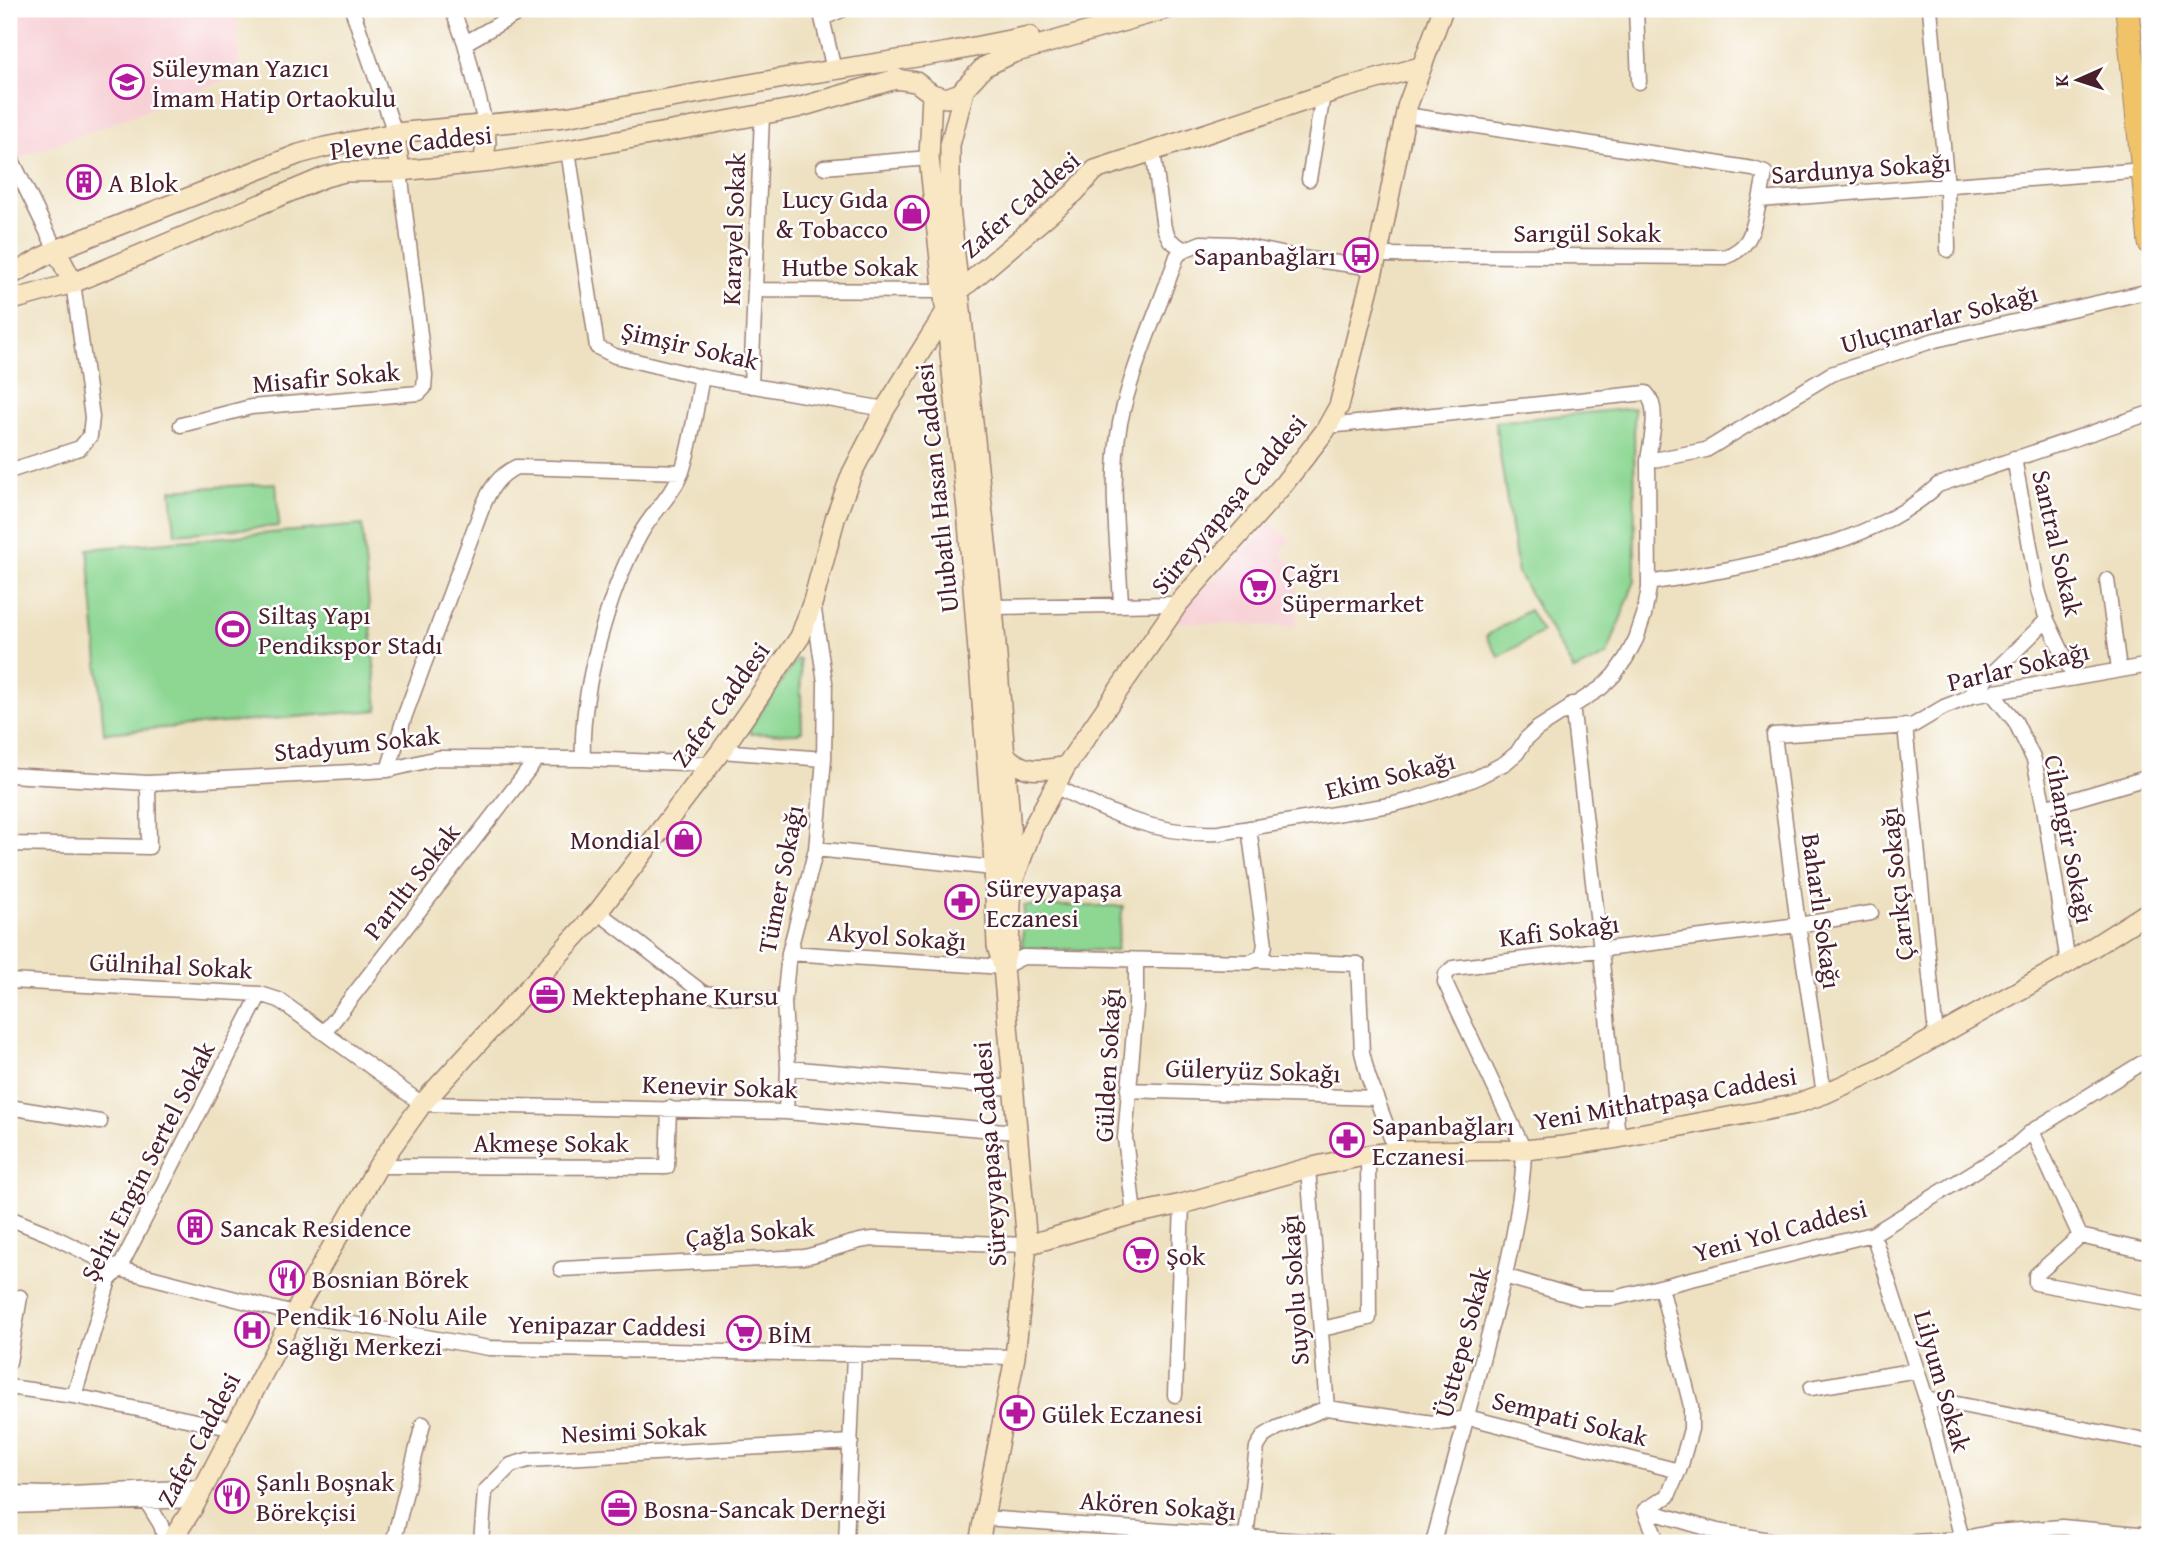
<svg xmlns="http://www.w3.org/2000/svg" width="2159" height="1552" viewBox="0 0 2159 1552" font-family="'Gentium Book Plus',serif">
  <rect width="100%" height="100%" fill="#fff"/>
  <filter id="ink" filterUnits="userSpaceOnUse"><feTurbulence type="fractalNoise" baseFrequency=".0143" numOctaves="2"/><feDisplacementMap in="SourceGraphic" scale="14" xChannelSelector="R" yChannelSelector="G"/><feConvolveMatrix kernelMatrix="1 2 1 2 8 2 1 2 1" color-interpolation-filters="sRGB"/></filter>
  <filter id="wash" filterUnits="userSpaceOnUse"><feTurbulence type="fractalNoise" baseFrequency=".00686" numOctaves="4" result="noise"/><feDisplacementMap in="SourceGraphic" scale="28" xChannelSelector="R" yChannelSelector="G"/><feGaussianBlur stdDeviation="1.57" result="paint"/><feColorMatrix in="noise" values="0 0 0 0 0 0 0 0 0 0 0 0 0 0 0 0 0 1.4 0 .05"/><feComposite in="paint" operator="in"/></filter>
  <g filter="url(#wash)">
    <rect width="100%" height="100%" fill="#eee1c1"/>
    <path fill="#f7cfd4" d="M9,9H236L240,75L15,160L9,140Z
      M1271,524L1291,539L1280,554L1297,566L1296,627L1168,622Z"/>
    <path fill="#8dd793" stroke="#6c7b5f" stroke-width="2" d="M1634,408L1635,580L1607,655L1574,671L1518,573L1495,422Z
      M276,483L279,526L175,534L171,490Z
      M362,525L378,710L104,733L88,549Z
      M1529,610L1542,632L1499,657L1486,636Z
      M797,659H800L802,731L798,733L751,734L749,729Z
      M1024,906H1123L1116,951L1022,948Z"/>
  </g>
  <g filter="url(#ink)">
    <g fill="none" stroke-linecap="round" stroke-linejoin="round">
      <g stroke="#9c8076" stroke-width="17">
        <path id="street" d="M352,9L395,133
          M452,9L465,43L485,123
          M820,9L834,70
          M1636,9L1639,82
          M1930,9L1947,187L1948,250
          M823,18L844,9
          M465,43L525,9
          M1406,115L1753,169L1765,173L1760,200L2144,170
          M568,150L597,347L615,356L702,377L885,409
          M1153,151L1164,228L1170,240L1184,250
          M9,154L56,250
          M824,167L929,158
          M1309,179L1323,95
          M1378,255L1725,257C1754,246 1752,227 1760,200
          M756,290L943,291
          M751,386L762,116
          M181,425L251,407L419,393L424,388L425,375L400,171
          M1328,426L1646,393C1661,408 1650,441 1648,461L1706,450L1831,374L1935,340L2150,291
          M2014,458L2038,590L2047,620L2074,677
          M9,471L80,448L90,436L92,417L73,283
          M2107,580L2119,669
          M1649,583C1738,568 1871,549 1938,485L2150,413
          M1121,603C1118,544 1109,482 1120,423C1132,365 1158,312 1177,256L1184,250L1201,243L1234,244L1301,258L1374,268
          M813,604L825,682L824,759
          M993,607L1178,604
          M1992,693L2015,721L2034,760L2044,808L2068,963
          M1968,697L2047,620
          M1572,704L1601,950L1618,1138
          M1905,726L1936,1036
          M721,751L824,759L816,849L789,953L784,1002L788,1068L786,1112
          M583,759C580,692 608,592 641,533C652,513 675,492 682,471C692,443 696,406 702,377
          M388,770L405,715L482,508C490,489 498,476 516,467L682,472
          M9,775L148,783L388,770L438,758L583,759L710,764
          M1055,786C1107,813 1159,836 1219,833L1390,805L1415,799L1474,779L1505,763L1517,753L1526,739L1537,729L1601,688L1614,675L1626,658L1636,639L1644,615L1649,588L1648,461
          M2044,808L2150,777
          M9,844L149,847L148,783
          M816,849L993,868
          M598,912L703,993L784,1002
          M789,953L1003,967L1023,957L1250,962L1262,957L1265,945L1249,828
          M1257,960L1358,964L1362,1052L1368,1076L1396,1151
          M9,981L260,994L279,1000L422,1104L786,1112L1016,1132
          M324,1033L536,760
          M788,1068L1012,1088
          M1128,1090L1376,1098
          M1824,1094L1798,925L1774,735L1912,726L1944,707L1972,696L2150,665
          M9,1107L100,1122
          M2032,1131L2080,1236L2150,1252
          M378,1166L667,1167L669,1108
          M1308,1168L1327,1408
          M1134,1214L1125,1138L1136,1007V960
          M9,1218L46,1233L119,1269L294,1314L489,1348L1015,1357
          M1873,1234L1926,1398L1963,1543
          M2080,1236L2036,1275V1283L2150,1304
          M561,1269L804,1257C828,1252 849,1241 873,1239L1027,1245
          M1504,1276L1580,1298H1615L1873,1234L2014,1147L2032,1131L2150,1058
          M1322,1329L1369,1318L1368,1155
          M9,1362L20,1297
          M9,1387L74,1396L235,1429
          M1811,1388L1917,1370
          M1175,1395L1182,1204
          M74,1396L109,1280L119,1269L260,994
          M1926,1398L2150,1442
          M9,1493L47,1494L204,1487
          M147,1502L161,1525L166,1543
          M9,1506L197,1500
          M1645,1510L1717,1531L1788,1543
          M984,1518L1330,1543
          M1246,1536L1257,1447L1264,1436L1277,1428L1327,1408L1433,1423L1448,1422L1467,1417L1679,1471
          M393,1543L423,1424
          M481,1543L485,1491L511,1465L528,1460L851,1442
          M846,1543L854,1354
          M1433,1543L1506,1270C1515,1231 1523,1190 1524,1150L1445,982L1446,974L1453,968L1798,925L1871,913
          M1650,1543L1654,1533L1645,1510L1668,1496L1681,1465L1691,1429V1406L1661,1287
          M1900,1543L1960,1539L1994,1532L2062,1527L2150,1535"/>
      </g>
      <g stroke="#9c8076" stroke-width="22">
        <path id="secondary" d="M965,87L950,145V208L993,607L1010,819L1012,884L1009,945L1005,959
          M932,94L929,158L967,510L993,844L997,946L1003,967L1027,1245L1015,1357L979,1543
          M395,133L400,171
          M478,163L484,159L486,143L485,123
          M56,250L73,283
          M9,276L56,250L258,170L299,154L325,147L395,133L565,117L795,76L949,52L1029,36
          M9,301L73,283L325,177L344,172L400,171L490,162L568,150L797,108L896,79L916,82L932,94L946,98L960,93L984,67L1013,53L1166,9
          M1004,753C1020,774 1042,771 1066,766
          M1012,884L1033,827L1066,766L1178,604L1283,485L1325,431L1339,406L1380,244L1407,107L1443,9
          M1027,1245L1134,1214L1182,1204L1308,1168L1368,1155L1400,1151L1524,1150L1564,1146L1618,1138L1793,1105L1824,1094L1879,1069L2068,963L2150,911
          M170,1543L194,1506L294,1314L378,1166L422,1104L598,912L721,751L800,637L813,601L835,519L852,473L885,409L958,292L1074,193L1095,170L1341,89L1420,67"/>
      </g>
      <g stroke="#9c8076" stroke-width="25">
        <path id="primary" d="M2127,9L2150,243"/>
      </g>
      <use href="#street" stroke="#fff" stroke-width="14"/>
      <use href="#secondary" stroke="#f9e7c3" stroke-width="19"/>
      <use href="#primary" stroke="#f0c369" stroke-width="23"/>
    </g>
  </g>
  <defs>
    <g id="school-ring" transform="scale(1.75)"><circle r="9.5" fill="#fff" stroke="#b5179e" stroke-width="1.5"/><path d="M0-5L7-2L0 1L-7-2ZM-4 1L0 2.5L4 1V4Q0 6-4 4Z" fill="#b5179e"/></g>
    <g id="building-ring" transform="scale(1.75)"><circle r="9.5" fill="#fff" stroke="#b5179e" stroke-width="1.5"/><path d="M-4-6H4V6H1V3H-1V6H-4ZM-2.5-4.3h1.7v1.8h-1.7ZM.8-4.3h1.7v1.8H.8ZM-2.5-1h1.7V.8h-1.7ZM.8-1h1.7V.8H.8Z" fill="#b5179e"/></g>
    <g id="shop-ring" transform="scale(1.75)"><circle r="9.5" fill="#fff" stroke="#b5179e" stroke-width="1.5"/><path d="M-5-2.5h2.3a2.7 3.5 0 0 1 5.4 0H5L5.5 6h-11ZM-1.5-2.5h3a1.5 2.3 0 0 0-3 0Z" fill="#b5179e"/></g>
    <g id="bus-ring" transform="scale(1.75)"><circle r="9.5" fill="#fff" stroke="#b5179e" stroke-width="1.5"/><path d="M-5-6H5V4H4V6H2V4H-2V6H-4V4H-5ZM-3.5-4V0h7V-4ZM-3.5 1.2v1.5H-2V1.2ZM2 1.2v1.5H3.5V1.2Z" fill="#b5179e"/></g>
    <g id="supermarket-ring" transform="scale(1.75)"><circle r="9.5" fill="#fff" stroke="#b5179e" stroke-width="1.5"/><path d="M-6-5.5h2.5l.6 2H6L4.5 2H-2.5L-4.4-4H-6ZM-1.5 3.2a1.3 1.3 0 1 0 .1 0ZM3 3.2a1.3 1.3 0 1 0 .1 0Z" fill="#b5179e"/></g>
    <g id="stadium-ring" transform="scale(1.75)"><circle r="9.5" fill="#fff" stroke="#b5179e" stroke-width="1.5"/><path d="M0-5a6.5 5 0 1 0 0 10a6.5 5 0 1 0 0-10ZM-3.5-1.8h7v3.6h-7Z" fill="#b5179e"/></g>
    <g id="pharmacy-ring" transform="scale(1.75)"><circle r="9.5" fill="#fff" stroke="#b5179e" stroke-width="1.5"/><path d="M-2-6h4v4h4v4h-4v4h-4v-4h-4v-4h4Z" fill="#b5179e"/></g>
    <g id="office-ring" transform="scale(1.75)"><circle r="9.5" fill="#fff" stroke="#b5179e" stroke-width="1.5"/><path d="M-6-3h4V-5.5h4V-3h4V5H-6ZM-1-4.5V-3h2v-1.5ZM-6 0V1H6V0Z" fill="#b5179e"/></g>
    <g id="restaurant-ring" transform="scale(1.75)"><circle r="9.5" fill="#fff" stroke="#b5179e" stroke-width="1.5"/><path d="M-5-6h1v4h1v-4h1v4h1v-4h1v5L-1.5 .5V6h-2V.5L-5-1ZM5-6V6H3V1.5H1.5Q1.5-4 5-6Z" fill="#b5179e"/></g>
    <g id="hospital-ring" transform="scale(1.75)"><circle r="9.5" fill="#fff" stroke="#b5179e" stroke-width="1.5"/><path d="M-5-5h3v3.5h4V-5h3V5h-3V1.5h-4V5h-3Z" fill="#b5179e"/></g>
  </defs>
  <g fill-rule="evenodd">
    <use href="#school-ring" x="127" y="82"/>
    <use href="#building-ring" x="84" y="182"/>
    <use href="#shop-ring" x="912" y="213"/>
    <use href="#bus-ring" x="1361" y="255"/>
    <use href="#supermarket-ring" x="1258" y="587"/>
    <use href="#stadium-ring" x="233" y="629"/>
    <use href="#shop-ring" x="684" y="839"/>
    <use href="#pharmacy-ring" x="962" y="902"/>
    <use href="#office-ring" x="547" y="995"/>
    <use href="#pharmacy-ring" x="1347" y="1140"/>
    <use href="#building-ring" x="195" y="1227"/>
    <use href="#supermarket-ring" x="1141" y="1255"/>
    <use href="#restaurant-ring" x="287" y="1278"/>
    <use href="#hospital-ring" x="252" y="1330"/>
    <use href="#supermarket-ring" x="744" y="1333"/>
    <use href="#pharmacy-ring" x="1017" y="1413"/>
    <use href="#restaurant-ring" x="232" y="1496"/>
    <use href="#office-ring" x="619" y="1508"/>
  </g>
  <g text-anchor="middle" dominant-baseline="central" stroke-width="5" stroke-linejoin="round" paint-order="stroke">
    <g font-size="26" fill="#4a1f2b" stroke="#fff" text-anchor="start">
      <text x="152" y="67">Süleyman Yazıcı<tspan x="152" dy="30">İmam Hatip Ortaokulu</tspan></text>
      <text x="108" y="182">A Blok</text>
      <text x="888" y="198" text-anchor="end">Lucy Gıda<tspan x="888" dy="30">&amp; Tobacco</tspan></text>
      <text x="1336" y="255" text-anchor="end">Sapanbağları</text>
      <text x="1282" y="572">Çağrı<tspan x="1282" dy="30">Süpermarket</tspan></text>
      <text x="258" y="614">Siltaş Yapı<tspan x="258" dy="30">Pendikspor Stadı</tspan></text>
      <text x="660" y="839" text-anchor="end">Mondial</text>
      <text x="986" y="887">Süreyyapaşa<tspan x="986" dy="30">Eczanesi</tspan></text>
      <text x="572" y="995">Mektephane Kursu</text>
      <text x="1372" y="1125">Sapanbağları<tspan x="1372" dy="30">Eczanesi</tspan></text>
      <text x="220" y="1227">Sancak Residence</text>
      <text x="1166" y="1255">Şok</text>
      <text x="312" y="1278">Bosnian Börek</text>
      <text x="276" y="1315">Pendik 16 Nolu Aile<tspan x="276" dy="30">Sağlığı Merkezi</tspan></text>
      <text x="768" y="1333">BİM</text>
      <text x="1042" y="1413">Gülek Eczanesi</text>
      <text x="256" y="1481">Şanlı Boşnak<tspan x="256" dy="30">Börekçisi</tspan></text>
      <text x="644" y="1508">Bosna-Sancak Derneği</text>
    </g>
    <g font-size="26" fill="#4a1f2b" stroke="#fff">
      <text transform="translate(411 142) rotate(-6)">Plevne Caddesi</text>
      <text transform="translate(1861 168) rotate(-4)">Sardunya Sokağı</text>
      <text transform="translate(1020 204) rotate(-41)">Zafer Caddesi</text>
      <text transform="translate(733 229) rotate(-88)">Karayel Sokak</text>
      <text x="1587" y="232">Sarıgül Sokak</text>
      <text x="850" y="266">Hutbe Sokak</text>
      <text transform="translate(1939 318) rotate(-15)">Uluçınarlar Sokağı</text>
      <text transform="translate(690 345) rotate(13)">Şimşir Sokak</text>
      <text transform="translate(326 377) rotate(-5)">Misafir Sokak</text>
      <text transform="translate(936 488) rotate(-96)">Ulubatlı Hasan Caddesi</text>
      <text transform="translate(1228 504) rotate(-50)">Süreyyapaşa Caddesi</text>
      <text transform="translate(2058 543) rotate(77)">Santral Sokak</text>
      <text transform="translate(2018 666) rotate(-13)">Parlar Sokağı</text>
      <text transform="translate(720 704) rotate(-54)">Zafer Caddesi</text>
      <text transform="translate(357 743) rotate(-6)">Stadyum Sokak</text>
      <text transform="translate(1390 775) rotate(-14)">Ekim Sokağı</text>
      <text transform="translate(2070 839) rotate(79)">Cihangir Sokağı</text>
      <text transform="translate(780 879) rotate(-79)">Tümer Sokağı</text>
      <text transform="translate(411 881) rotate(-52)">Parıltı Sokak</text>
      <text transform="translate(1896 884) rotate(-96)">Çarıkçı Sokağı</text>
      <text transform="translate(1822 911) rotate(82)">Baharlı Sokağı</text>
      <text transform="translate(1559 930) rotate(-7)">Kafi Sokağı</text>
      <text transform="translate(897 936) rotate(4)">Akyol Sokağı</text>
      <text transform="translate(171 965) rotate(3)">Gülnihal Sokak</text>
      <text transform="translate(1107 1065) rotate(-87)">Gülden Sokağı</text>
      <text transform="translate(1253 1070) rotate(2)">Güleryüz Sokağı</text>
      <text transform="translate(720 1086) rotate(2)">Kenevir Sokak</text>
      <text transform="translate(1665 1098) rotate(-10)">Yeni Mithatpaşa Caddesi</text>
      <text x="551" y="1142">Akmeşe Sokak</text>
      <text transform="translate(989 1154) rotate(-94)">Süreyyapaşa Caddesi</text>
      <text transform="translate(147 1161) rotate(-63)">Şehit Engin Sertel Sokak</text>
      <text transform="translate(1780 1230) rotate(-15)">Yeni Yol Caddesi</text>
      <text transform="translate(750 1232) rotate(-5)">Çağla Sokak</text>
      <text transform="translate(1294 1290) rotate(-94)">Suyolu Sokağı</text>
      <text transform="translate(607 1325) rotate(1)">Yenipazar Caddesi</text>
      <text transform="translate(1462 1342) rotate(-75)">Üsttepe Sokak</text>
      <text transform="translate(1943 1381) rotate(74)">Lilyum Sokak</text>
      <text transform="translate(1570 1418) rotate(14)">Sempati Sokak</text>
      <text transform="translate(634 1430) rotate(-3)">Nesimi Sokak</text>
      <text transform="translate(198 1439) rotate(-62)">Zafer Caddesi</text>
      <text transform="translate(1158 1505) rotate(4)">Akören Sokağı</text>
    </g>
  </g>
  <rect width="2159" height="1552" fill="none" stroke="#fff" stroke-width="35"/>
  <g transform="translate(2078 80) rotate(267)" stroke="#ffffff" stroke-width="5" paint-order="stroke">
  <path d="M0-5L12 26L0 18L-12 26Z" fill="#4a1f2b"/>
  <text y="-10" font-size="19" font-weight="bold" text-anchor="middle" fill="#4a1f2b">K</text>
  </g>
</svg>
